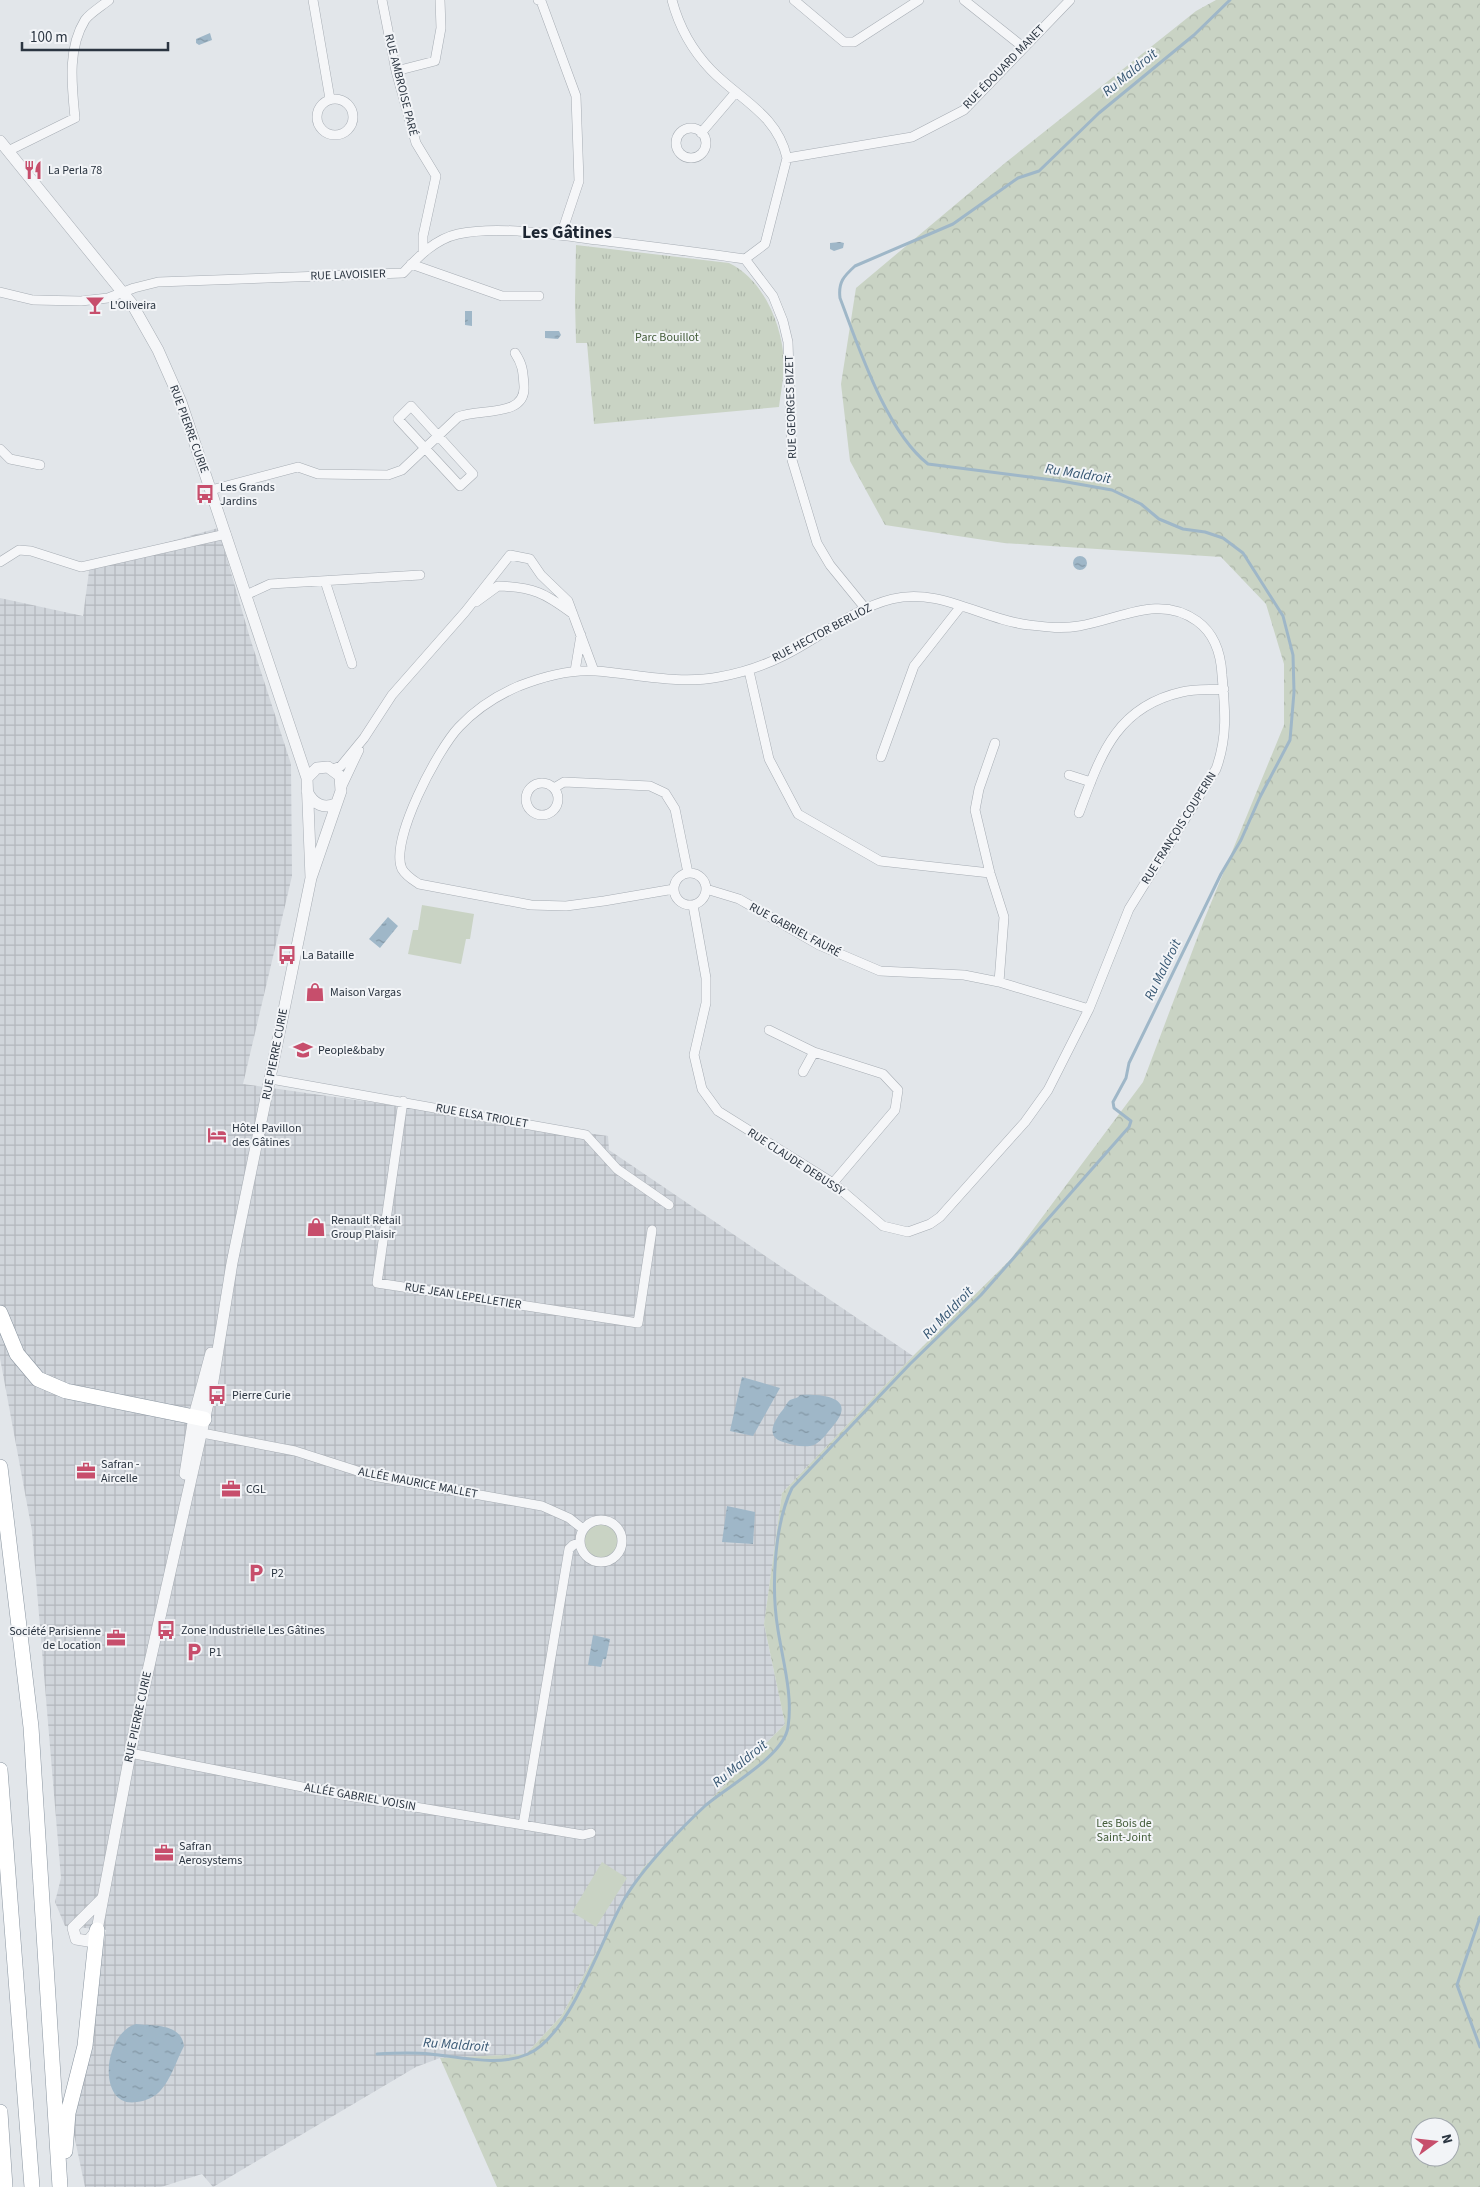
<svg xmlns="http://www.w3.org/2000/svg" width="1480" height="2187" viewBox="0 0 1480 2187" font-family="'Source Sans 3',sans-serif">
  <defs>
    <pattern id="industrial-grid" width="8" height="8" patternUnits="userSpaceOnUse" patternTransform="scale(1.25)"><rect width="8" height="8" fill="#d0d5db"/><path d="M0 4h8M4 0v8" fill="none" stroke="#b3b7bd"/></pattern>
    <pattern id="forest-crowns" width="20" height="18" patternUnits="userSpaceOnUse" patternTransform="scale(1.25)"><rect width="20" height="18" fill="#c9d3c4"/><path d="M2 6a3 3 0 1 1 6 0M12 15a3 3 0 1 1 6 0" fill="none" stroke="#adb6aa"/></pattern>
    <pattern id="park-tufts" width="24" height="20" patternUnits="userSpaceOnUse" patternTransform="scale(1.25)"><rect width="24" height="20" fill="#c9d3c4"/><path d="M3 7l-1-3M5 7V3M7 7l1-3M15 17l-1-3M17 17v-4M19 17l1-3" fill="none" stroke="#adb6aa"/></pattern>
    <pattern id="water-ripples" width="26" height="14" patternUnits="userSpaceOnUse" patternTransform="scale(1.25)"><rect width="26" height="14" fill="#9fb7c8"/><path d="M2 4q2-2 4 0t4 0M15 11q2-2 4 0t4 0" fill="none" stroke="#8296a4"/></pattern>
  </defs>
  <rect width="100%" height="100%" fill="#e2e6ea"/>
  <path fill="url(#industrial-grid)" d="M218,528L250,638L291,764L292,876L243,1084L608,1136L609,1150L913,1356L782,1493L764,1624L785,1724L642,1869L562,2015L526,2054L440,2058L416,2067L213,2187L202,2174L161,2187H85L73,2130L106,1930L65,1926L55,1902L61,1878L32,1531L0,1358V598L83,616L90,564Z"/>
  <path fill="#c9d3c4" d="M422,905L474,914L470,939H466L461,964L408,954L413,930H418Z
    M584 1542a17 17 0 1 1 34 0a17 17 0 1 1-34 0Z
    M602,1862L627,1878L596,1927L572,1912Z"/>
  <path fill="url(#forest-crowns)" fill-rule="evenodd" d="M1216,0H1480V2187H497L440,2058L526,2054L562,2015L642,1869L785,1724L764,1624L782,1493L913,1356L1011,1259L1143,1082L1204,920L1284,725V664L1266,604L1221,557L1004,543L885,525L850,461L841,384L856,288L1005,163L1196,11ZM1420,2127H1450V2157H1420Z"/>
  <path fill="url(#park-tufts)" d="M576,245L729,263C763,279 782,324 784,361C784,376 781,392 779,407L594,424L587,343H576L575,301Z"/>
  <path fill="url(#water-ripples)" d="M210,33L212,40L199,45L196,43V39Z
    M840,242L844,243L843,248L834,251L830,249V243Z
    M465,311H472V326L465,325Z
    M545,331H559L561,335L558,339L545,338Z
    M1073 563a7 7 0 1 1 14 0a7 7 0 1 1-14 0Z
    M388,917L398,926L380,948L369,939Z
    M742,1377L780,1388L753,1436L730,1431Z
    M800,1395C823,1394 858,1397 833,1426C827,1433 822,1441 814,1445C805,1448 792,1445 783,1442C766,1437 773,1423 781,1412C784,1409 787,1402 790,1400C794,1398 797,1399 800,1395Z
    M727,1506L755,1512L753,1544L722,1542Z
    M593,1635L610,1639L606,1659H603L601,1667L588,1665Z
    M136,2024C153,2026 181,2023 184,2046C177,2059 171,2079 161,2090C155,2097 146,2101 137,2102C97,2109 102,2034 136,2024Z"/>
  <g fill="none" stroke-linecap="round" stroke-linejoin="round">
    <path stroke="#9fb7c8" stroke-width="3" d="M1480,1917L1457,1985L1480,2047
      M377,2054C394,2053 412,2052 430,2054C461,2057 499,2067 528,2054C571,2035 601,1938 625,1898C642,1869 681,1828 706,1805C728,1786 784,1756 788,1727C793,1695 783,1662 778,1630C771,1589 774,1525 792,1488L910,1364L981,1295L1129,1127L1131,1121L1114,1108L1113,1102L1126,1078L1129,1063L1221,874L1241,840L1260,797L1290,740L1294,692L1293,655L1283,616L1243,553L1223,538L1205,532L1183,529L1159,519L1141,504L1112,490L1061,481L928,464C886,431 859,348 840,298C838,282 844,276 855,266L953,224L1018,178L1039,171L1099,113L1194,35L1230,0"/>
    <g stroke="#a7adb4" stroke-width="10">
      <path id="minor" d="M313,0L330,99
        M382,0L396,71L416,143L436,176L423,236V253
        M538,0L541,1L576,96L579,181L561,235
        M794,0L844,42H854L919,0
        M964,0L1023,47
        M396,71L435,61L441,28L440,0
        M317 117a18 18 0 1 1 36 0a18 18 0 1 1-36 0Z
        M676 143a15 15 0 1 1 30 0a15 15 0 1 1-30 0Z
        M701,133L736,92
        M8,151L75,118C72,86 67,49 85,20C90,13 102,6 109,0
        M787,158L912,137L964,110L1070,0
        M745,259L773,296L783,321L788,342L792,460L817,543L830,565L865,608
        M411,264L502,296H539
        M0,292L33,300L81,301L108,298L134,288L158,282L403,273C418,257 435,239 458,234C498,225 557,235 598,240C647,246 696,252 745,259L765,244L787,158C777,114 740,100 711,70C692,50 679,27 672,0
        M411,406L473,474L460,486L398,419Z
        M0,449L10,459L40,465
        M211,490L298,467L318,474L388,475L402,470L458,417C479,408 526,418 524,386C523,372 523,365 515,353
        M0,562L19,550L31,551L81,567L226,534
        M325,581L352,664
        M246,595L270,584L420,575
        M476,602L498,586C533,587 545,593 573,614
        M575,671L581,635
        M749,671L769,759L798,814L880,861L990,873
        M995,743L979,789L975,810L990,873L1004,917L999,982
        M881,757L914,666L961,606
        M333,769L341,766L364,738L392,695L465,612L510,555L530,559L541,575L568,601L594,671
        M1069,775L1091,782
        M526 799a16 16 0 1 1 32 0a16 16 0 1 1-32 0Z
        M342,786L359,750
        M554,788L564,782L650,786L665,793L675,809L688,873
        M1079,813C1100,757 1115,707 1182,692C1195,689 1210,690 1224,689
        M674 889a16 16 0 1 1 32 0a16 16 0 1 1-32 0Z
        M674,889L604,901L566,906L531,905L419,884C413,880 406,876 402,869C389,841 438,749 459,727C475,710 498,695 519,686C542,677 571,669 596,671C637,674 678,685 719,677C742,673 763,666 783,656C820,638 852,609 892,599C940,587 983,620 1029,625C1046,627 1062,629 1079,626C1121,619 1159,594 1197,621C1215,634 1221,654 1222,675C1225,708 1228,737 1216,769L1129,909L1089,1009L1048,1090L1025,1122L940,1217L930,1224L908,1232L883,1226L833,1183L718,1111L702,1089L694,1055L706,1003V978L693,905
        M706,889L739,899L819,945L880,971L964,975L999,982L1089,1009
        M769,1030L814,1052L883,1074L898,1090L895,1110L833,1183
        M803,1072L814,1052
        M271,1079L586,1135L617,1169L669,1205
        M403,1101L377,1283L638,1323L652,1230
        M197,1432L295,1451L373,1476L542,1506L569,1518L583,1529
        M580 1541a21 21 0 1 1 42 0a21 21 0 1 1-42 0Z
        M130,1753L343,1795L583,1835L591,1833
        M523,1825L569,1549L573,1545L579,1543"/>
    </g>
    <g stroke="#a7adb4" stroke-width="12">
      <path id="tertiary" d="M0,141L132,304L158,350L181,402L307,778
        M307,791C313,804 324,810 337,803
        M185,1474L194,1416L211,1353
        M102,1899L73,1928L76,1939L88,1941L97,1930L134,1733L213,1381L232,1263L311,878L341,791L340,776L328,767L317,768L307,778L311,878"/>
    </g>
    <g stroke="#8a95a0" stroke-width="16">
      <path id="trunk" d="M0,1313L17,1354L38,1379L66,1391L204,1419
        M0,1467L31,1727L60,2187
        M0,1770L32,2187
        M0,2112L5,2187
        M65,2151L68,2113L85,2046L97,1930"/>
    </g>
    <use href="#minor" stroke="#f5f6f8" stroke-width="9"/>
    <use href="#tertiary" stroke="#f5f6f8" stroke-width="11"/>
    <use href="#trunk" stroke="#fff" stroke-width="15"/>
  </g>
  <defs>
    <g id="restaurant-bare" transform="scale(1.5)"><path d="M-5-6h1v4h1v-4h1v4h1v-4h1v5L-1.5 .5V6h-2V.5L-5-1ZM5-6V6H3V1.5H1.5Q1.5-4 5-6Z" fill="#c74e6c" stroke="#f2f4f7" stroke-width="2.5" paint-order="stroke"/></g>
    <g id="bar-bare" transform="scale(1.5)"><path d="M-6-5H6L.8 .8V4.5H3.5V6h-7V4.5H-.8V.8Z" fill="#c74e6c" stroke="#f2f4f7" stroke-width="2.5" paint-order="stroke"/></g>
    <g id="bus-bare" transform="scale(1.5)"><path d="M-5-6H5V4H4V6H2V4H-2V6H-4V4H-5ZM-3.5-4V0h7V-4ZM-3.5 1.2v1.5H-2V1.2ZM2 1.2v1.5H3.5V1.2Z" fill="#c74e6c" stroke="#f2f4f7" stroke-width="2.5" paint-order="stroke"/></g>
    <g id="shop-bare" transform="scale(1.5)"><path d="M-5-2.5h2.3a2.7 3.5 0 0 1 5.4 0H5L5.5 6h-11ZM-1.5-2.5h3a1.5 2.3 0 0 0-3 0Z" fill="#c74e6c" stroke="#f2f4f7" stroke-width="2.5" paint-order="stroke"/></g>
    <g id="school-bare" transform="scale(1.5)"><path d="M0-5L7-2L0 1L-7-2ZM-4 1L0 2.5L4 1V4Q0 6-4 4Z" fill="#c74e6c" stroke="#f2f4f7" stroke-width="2.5" paint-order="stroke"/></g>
    <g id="hotel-bare" transform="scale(1.5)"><path d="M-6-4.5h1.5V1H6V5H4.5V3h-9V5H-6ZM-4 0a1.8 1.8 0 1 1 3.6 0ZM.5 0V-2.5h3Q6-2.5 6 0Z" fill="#c74e6c" stroke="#f2f4f7" stroke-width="2.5" paint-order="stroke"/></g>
    <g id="office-bare" transform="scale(1.5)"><path d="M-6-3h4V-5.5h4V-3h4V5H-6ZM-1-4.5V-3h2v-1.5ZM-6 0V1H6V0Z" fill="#c74e6c" stroke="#f2f4f7" stroke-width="2.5" paint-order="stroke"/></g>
    <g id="parking-bare" transform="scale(1.5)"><path d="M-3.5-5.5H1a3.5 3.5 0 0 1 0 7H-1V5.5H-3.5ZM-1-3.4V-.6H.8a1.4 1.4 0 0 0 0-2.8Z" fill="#c74e6c" stroke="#f2f4f7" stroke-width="2.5" paint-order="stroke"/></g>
  </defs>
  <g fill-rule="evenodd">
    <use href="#restaurant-bare" x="33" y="170"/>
    <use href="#bar-bare" x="95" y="305"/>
    <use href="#bus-bare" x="205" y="494"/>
    <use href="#bus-bare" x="287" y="955"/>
    <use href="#shop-bare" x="315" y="992"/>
    <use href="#school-bare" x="303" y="1050"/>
    <use href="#hotel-bare" x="217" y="1135"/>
    <use href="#shop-bare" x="316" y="1227"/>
    <use href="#bus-bare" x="217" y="1395"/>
    <use href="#office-bare" x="86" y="1471"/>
    <use href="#office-bare" x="231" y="1489"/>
    <use href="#parking-bare" x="256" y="1573"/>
    <use href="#bus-bare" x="166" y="1630"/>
    <use href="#office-bare" x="116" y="1638"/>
    <use href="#parking-bare" x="194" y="1652"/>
    <use href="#office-bare" x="164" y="1853"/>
  </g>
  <g text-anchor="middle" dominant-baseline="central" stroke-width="4" stroke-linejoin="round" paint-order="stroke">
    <g font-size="12" fill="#2b3541" stroke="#f2f4f7">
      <text transform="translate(1004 67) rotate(-46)">RUE ÉDOUARD MANET</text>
      <text transform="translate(401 85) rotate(76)">RUE AMBROISE PARÉ</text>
      <text transform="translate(348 275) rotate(-2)">RUE LAVOISIER</text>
      <text transform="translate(791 407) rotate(-92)">RUE GEORGES BIZET</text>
      <text transform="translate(189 429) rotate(70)">RUE PIERRE CURIE</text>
      <text transform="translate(822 633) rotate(-28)">RUE HECTOR BERLIOZ</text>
      <text transform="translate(1179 828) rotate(-58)">RUE FRANÇOIS COUPERIN</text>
      <text transform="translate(795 930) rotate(28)">RUE GABRIEL FAURÉ</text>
      <text transform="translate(275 1054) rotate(-79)">RUE PIERRE CURIE</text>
      <text transform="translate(482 1116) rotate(10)">RUE ELSA TRIOLET</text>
      <text transform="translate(796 1162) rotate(33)">RUE CLAUDE DEBUSSY</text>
      <text transform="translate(463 1296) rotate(9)">RUE JEAN LEPELLETIER</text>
      <text transform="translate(418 1483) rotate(11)">ALLÉE MAURICE MALLET</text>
      <text transform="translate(138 1717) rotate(-78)">RUE PIERRE CURIE</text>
      <text transform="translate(360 1797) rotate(10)">ALLÉE GABRIEL VOISIN</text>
    </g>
    <g font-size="12" fill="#2b3541" stroke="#f2f4f7" text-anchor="start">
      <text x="48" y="170">La Perla 78</text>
      <text x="110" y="305">L'Oliveira</text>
      <text x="220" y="487">Les Grands<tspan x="220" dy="14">Jardins</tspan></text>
      <text x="302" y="955">La Bataille</text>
      <text x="330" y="992">Maison Vargas</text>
      <text x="318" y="1050">People&amp;baby</text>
      <text x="232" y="1128">Hôtel Pavillon<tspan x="232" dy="14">des Gâtines</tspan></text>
      <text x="331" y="1220">Renault Retail<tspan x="331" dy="14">Group Plaisir</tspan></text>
      <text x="232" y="1395">Pierre Curie</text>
      <text x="101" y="1464">Safran -<tspan x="101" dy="14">Aircelle</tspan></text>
      <text x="246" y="1489">CGL</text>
      <text x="271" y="1573">P2</text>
      <text x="181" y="1630">Zone Industrielle Les Gâtines</text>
      <text x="101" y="1631" text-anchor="end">Société Parisienne<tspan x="101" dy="14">de Location</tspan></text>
      <text x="209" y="1652">P1</text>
      <text x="179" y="1846">Safran<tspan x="179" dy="14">Aerosystems</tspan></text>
    </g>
    <g font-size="12" fill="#435c39" stroke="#f2f4f7">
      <text x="667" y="337">Parc Bouillot</text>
      <text x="1124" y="1823">Les Bois de<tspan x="1124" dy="14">Saint-Joint</tspan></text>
    </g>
    <g font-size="14" font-style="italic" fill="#375773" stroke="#f2f4f7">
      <text transform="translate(1130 73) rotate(-39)">Ru Maldroit</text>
      <text transform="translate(1078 474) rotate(9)">Ru Maldroit</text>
      <text transform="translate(1163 970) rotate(-64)">Ru Maldroit</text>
      <text transform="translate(948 1313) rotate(-46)">Ru Maldroit</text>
      <text transform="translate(740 1764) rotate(-39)">Ru Maldroit</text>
      <text transform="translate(456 2045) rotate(4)">Ru Maldroit</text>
    </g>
    <g font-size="18" font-weight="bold" fill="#1d2632" stroke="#f2f4f7">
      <text x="567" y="232">Les Gâtines</text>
    </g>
  </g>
  <g transform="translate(1435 2142) rotate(75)"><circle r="24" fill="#f2f4f7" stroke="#a2a8ae"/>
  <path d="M0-4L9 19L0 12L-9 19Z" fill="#c74e6c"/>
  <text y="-8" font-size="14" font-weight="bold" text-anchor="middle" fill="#2b3541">N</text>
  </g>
  <path d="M22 42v8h146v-8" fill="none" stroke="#2b3541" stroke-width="2.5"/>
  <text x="30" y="42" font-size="15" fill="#2b3541" stroke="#f2f4f7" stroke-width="4" paint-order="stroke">100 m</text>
</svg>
